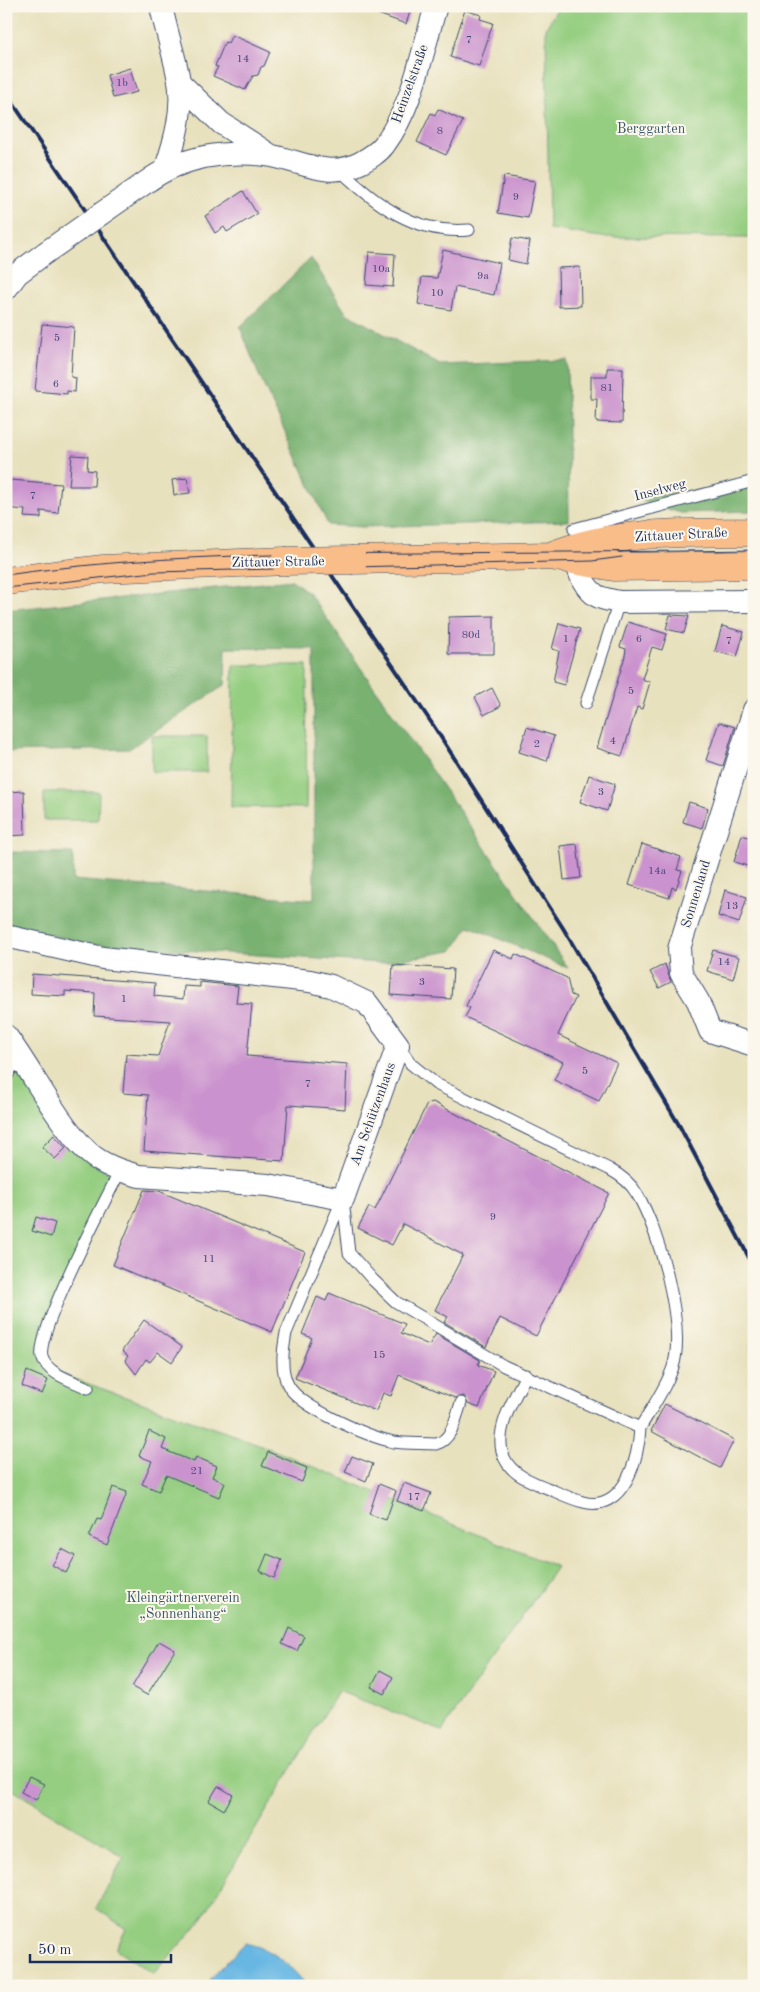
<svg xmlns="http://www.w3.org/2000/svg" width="760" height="1992" viewBox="0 0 760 1992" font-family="'Old Standard TT',serif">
  <rect width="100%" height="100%" fill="#fbf7ec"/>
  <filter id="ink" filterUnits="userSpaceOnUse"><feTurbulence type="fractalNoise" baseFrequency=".02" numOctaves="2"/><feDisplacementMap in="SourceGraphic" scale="10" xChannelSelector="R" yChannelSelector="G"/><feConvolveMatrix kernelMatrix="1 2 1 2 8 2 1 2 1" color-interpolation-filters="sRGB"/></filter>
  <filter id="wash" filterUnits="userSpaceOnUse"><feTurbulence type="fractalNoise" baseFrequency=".0096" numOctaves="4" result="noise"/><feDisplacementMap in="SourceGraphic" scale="20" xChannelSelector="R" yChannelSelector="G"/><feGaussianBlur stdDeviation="1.12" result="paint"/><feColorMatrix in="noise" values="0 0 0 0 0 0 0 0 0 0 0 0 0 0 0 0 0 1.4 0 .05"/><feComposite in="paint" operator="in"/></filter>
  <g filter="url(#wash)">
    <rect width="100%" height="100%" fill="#e8e1be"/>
    <path fill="#95ce81" stroke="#587e70" d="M559,6H754V238L602,237L549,229L546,28Z
      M233,665H307L306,808L231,807Z
      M152,736H207V772H152Z
      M44,792H99L98,820H44Z
      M6,1058L73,1144L115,1179L43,1334L49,1370L256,1443L557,1567L442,1731L338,1691L200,1922L154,1974L116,1949L126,1929L96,1908L124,1857L6,1786Z"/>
    <path fill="#78b16f" stroke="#4a7066" d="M311,258L346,313L440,365L567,360L569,521L362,527L328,525L258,373L240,327Z
      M754,484V511L680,513L634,498Z
      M292,580L309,593L568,968L469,926L452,951L381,963L89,944L6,925V852L73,853V880L314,900V649L226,648L225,685L129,749L6,752V610Z"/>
    <path fill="#68b7e3" stroke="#4273a0" d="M245,1943C271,1948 290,1965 307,1986H204Z"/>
    <g id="blocks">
      <path fill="#ca92ce" d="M362,6H412L406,24L361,8Z
        M465,10L481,15L480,19L493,23L479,66L450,57Z
        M232,35L270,52L264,66L261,67L258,75L253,76L245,90L213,76L218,67L215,66L225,42L228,43Z
        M130,68L137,92L113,98L107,75Z
        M438,109L463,121L446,155L417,142L431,113L435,115Z
        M504,176L535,181L528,218L498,213Z
        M243,191L257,214L227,232L224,227L215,233L205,216Z
        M512,238L530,241L526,264L508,260Z
        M443,250L500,263L494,295L455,287L451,310L418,304L422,277L437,278Z
        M369,252L395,254L393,287L366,285Z
        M580,267L581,306L559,307L558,268Z
        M42,324L74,327L71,377L76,378L75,392L67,391V394L35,391Z
        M607,368H623L622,423L596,422L597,399H591V376H607Z
        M72,455L88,456L87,470L95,471L94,486H69Z
        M187,478L190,493L174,495L172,480Z
        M10,480L61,484L58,513L41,511V518L24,517L25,510L6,508V482L10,483Z
        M670,615L689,616L684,633L666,629Z
        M494,616V654H448L449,617Z
        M628,622L667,634L662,650L652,647L642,679L650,682L642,709L637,707L622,756L597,748L625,656L626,649L620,647Z
        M559,623L580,629L564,685L553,682L559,651L552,649Z
        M722,626L744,632L737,657L715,651Z
        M492,688L501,706L484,715L475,697Z
        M719,722L735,727L723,766L706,760Z
        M527,727L554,736L547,761L519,752Z
        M589,775L615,784L607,811L580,802Z
        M24,791L25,835L6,836V792Z
        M689,802L708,808L702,828L683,822Z
        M742,835L754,839V868L734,862Z
        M577,844L581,878L564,880L560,846Z
        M642,844L681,857L677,870L682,871L676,889L672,887L669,898L629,885Z
        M725,890L747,897L739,923L718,916Z
        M493,950L513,959L515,954L567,978L571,995L576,997L558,1035L617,1063L599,1101L554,1080L563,1062L465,1017L470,1008L466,1006Z
        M713,950L739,957L733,979L707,971Z
        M665,964L671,982L659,988L650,972Z
        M393,965L453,969L451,999L391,995Z
        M32,974L155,983L154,996L183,999L184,986L200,987V982L238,986L236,1003L252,1004L247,1056L347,1064L345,1109L288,1105L284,1161L144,1151L148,1095L123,1093L126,1054L158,1056L170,1021L94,1016L95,993L65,991V996L31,994Z
        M433,1102L609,1193L536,1336L500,1318L486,1347L444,1322L448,1317L435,1310L463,1255L403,1224L392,1245L358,1228L369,1207L375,1210L427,1104Z
        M54,1135L66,1148L55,1159L42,1147Z
        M144,1190L159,1191L305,1252L272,1332L113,1265Z
        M36,1217L55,1223L51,1237L32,1231Z
        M329,1293L405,1324L401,1333L429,1345L436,1334L480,1360L478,1365L494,1371L479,1408L468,1404L464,1396L455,1398L399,1375L391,1396L383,1393L376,1411L295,1378L312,1338L302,1334L317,1297L326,1301Z
        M144,1320L182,1347L172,1362L158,1352L150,1362L146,1359L136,1374L125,1360L128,1356L122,1351Z
        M27,1371L48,1380L42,1394L22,1386Z
        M665,1404L734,1440L720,1468L651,1431Z
        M149,1431L166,1439L162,1449L194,1462L196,1457L217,1466L212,1477L225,1483L219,1497L166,1475L159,1491L142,1484L152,1461L139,1456Z
        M268,1452L307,1468L302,1482L262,1466Z
        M352,1456L373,1464L366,1481L345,1472Z
        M404,1483L431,1493L424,1511L397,1501Z
        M379,1484L396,1491L386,1520L369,1514Z
        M113,1487L127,1492L107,1545L89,1537L97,1519L101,1520Z
        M62,1549L75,1556L66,1573L52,1565Z
        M267,1554L282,1560L274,1578L260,1571Z
        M289,1628L304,1636L297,1651L282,1644Z
        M159,1641L175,1650L147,1695L132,1687Z
        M380,1670L393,1677L384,1694L371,1687Z
        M29,1777L44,1784L36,1800L21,1792Z
        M218,1786L233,1795L224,1810L209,1801Z"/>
    </g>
  </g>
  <g filter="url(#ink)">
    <use href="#blocks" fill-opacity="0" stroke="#3a4a6c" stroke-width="1"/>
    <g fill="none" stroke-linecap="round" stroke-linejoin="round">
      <g stroke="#3a4a6c" stroke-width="13">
        <path id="lane" d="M339,169C375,204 416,235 469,230
          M574,529L754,481
          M586,703L619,602
          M6,1078L19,1054
          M343,1199L349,1253L373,1280L396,1302L504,1366L640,1428C651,1409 666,1388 673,1367C686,1326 659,1230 637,1194C631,1183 620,1175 609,1169L436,1084L411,1064L398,1045
          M342,1200L286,1333C283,1349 280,1369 288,1385C299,1407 369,1437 394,1442C407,1444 422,1443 436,1444C452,1440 456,1417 461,1403
          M526,1375C515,1397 496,1426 502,1451C507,1473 528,1480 547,1488C559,1493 571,1499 583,1502C624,1513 639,1458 640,1428
          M88,1388C73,1381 47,1374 42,1357C36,1331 105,1201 120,1171"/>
      </g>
      <g stroke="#3a4a6c" stroke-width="24">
        <path id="street" d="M161,6C166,32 175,56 179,81C184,110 175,141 166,168
          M179,82L221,123L270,155
          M145,183C181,156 228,149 272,156C303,162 328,179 360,163C369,158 378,153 384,145C413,106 422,52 436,6
          M6,289L17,274L45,253
          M575,547C576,563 580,582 593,593C599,599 611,600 619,602L754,601
          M754,710L679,949L681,973L698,1001L710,1031L754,1045
          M6,936L103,958L310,981L331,986L367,1003L398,1045L343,1199L268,1185L139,1176C121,1171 102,1165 88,1152C58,1124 32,1071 6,1036"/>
      </g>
      <g stroke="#3a4a6c" stroke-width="29">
        <path id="primary" d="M553,555C615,530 687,533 754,532
          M353,560L550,556L614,567L754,565
          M6,581L103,569L285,561"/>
      </g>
      <use href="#lane" stroke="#fff" stroke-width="11"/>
      <use href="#street" stroke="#fff" stroke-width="22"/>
      <use href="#primary" stroke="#f8bd89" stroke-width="28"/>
      <path stroke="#1b2f5e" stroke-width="1" d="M6,575C144,555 282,554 421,553C532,552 643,552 754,550
        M6,588L154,572L592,561L622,557"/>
      <path stroke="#1b2f5e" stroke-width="4" d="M6,93L435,728L563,928L679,1125L754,1267"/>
      <g stroke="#3a4a6c" stroke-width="24" stroke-linecap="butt">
        <path id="street-bridge" d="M45,253L145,183"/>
      </g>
      <g stroke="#3a4a6c" stroke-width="29" stroke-linecap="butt">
        <path id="primary-bridge" d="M285,561L353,560"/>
      </g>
      <use href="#street-bridge" stroke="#fff" stroke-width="22"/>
      <use href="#primary-bridge" stroke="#f8bd89" stroke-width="28"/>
    </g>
  </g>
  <g text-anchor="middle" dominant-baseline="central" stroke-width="4" stroke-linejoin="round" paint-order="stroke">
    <g font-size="11" fill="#47487a">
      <text x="469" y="40">7</text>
      <text x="243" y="59">14</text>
      <text x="122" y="83">1b</text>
      <text x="440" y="131">8</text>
      <text x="516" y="197">9</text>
      <text x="381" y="269">10a</text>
      <text x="483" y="276">9a</text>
      <text x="437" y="293">10</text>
      <text x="57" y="338">5</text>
      <text x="56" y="384">6</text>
      <text x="607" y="388">81</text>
      <text x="33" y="496">7</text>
      <text x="471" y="635">80d</text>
      <text x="566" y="639">1</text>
      <text x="639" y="639">6</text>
      <text x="729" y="641">7</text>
      <text x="631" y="691">5</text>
      <text x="613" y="741">4</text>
      <text x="537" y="744">2</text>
      <text x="601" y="792">3</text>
      <text x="657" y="871">14a</text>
      <text x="732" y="906">13</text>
      <text x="724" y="962">14</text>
      <text x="422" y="982">3</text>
      <text x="124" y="999">1</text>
      <text x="585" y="1071">5</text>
      <text x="308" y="1084">7</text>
      <text x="493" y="1217">9</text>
      <text x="209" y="1259">11</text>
      <text x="379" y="1355">15</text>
      <text x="197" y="1471">21</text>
      <text x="414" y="1497">17</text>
    </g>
    <g font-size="14" fill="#1b2f5e" stroke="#fbf7ec">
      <text transform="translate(410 84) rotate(-70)">Heinzelstraße</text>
      <text transform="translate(660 490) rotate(-15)">Inselweg</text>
      <text transform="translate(681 535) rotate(-3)">Zittauer Straße</text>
      <text transform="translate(278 562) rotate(-1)">Zittauer Straße</text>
      <text transform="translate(696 894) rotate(-73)">Sonnenland</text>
      <text transform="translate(373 1114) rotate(-70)">Am Schützenhaus</text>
    </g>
    <g font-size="14" fill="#3a5767" stroke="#fbf7ec">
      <text x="651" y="129">Berggarten</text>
      <text x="183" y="1598">Kleingärtnerverein<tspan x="183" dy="16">„Sonnenhang“</tspan></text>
    </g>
  </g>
  <rect width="760" height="1992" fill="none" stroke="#fbf7ec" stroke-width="25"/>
  <path d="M30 1954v8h141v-8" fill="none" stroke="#1b2f5e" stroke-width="2.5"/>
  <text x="38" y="1954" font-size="15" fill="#1b2f5e" stroke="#fbf7ec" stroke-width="4" paint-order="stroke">50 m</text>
</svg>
